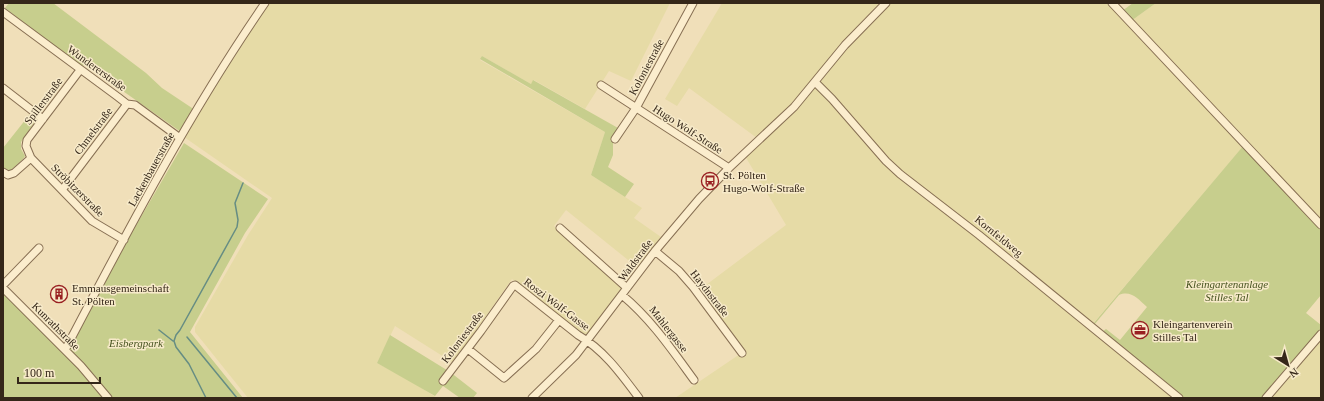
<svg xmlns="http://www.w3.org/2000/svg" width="1324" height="401" viewBox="0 0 1324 401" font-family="'Times New Roman',serif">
  <rect width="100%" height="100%" fill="#f0dfb9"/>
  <path fill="#e6dba6" d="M268,3H670L631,81L609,71L585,109L534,80L531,84L482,56L480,60L605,132L591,175L642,208L634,218L661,237L638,268L566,210L554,226L619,285L622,289L587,335L580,332L512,279L477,329L452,362L395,326L377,363L409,380L437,398H248L195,332V327L248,235L272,198L184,137L246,34Z
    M722,3H882L802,94L757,138L689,88L677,106L665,99Z
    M889,3H1115L1131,21L1156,3H1321V222L1246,143L1090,327L1176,398H675L743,352L698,291L786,225L745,156L860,32Z
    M1321,337V398H1269Z"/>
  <path fill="#c7ce8d" d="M9,3H53L146,73L162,88L195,110L181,132L86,65L80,66L5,8Z
    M1133,3H1156L1131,21L1122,11Z
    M482,56L531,84L533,80L618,128L613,143V155L608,167L634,184L625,197L591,175L605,132L480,59Z
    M30,114L33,116L34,123L21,142V149L25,156L23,159L9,172L3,170V148Z
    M184,143L268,199L245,233L190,332L243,398H109L69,350L131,234Z
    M1244,145L1321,228V295L1306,313L1321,325V331L1264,398H1182L1102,332L1106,329L1120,340L1147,307C1138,299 1131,290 1119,295L1094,325L1093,324Z
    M3,292L66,354L105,398H3Z
    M390,335L450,372L477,393L473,398H460L443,386L435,396L377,363Z"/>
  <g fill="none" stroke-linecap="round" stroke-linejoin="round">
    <path stroke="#668d83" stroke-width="1.5" d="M159,330L173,341
      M187,337L237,398
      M206,398L189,364L176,347L174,341L176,335L180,330L237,227L238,220L235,203L243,183"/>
    <g stroke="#876f53" stroke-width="9">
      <path id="minor" d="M1112,3L1321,225
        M3,12L118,97L127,104L135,105L180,138
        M80,70L27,140L26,146L31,158L92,221L124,240
        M815,82L832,99L886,161L900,174L979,235L1179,398
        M601,85L729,168
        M3,88L43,119
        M615,139L636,108L693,3
        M3,172L8,175L14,173L31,158
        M62,190L127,104
        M560,228L627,288
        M655,251L679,271L693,287L742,353
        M3,285L39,248
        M3,288L81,366L108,398
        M622,295C651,319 672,350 694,380
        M468,349L504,378L536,349L559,320
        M65,350C127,232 189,113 265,3
        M443,381L481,331L513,286L515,285L578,335C604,350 621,374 639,398
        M532,398L576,355L655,251L699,199L729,168L794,107L845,45L886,3
        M1266,398L1321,334"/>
    </g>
    <use href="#minor" stroke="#fbedcd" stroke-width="7"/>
  </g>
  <defs>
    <g id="bus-ring" transform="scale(0.9)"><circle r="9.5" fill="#f7eac9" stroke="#992022" stroke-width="1.5"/><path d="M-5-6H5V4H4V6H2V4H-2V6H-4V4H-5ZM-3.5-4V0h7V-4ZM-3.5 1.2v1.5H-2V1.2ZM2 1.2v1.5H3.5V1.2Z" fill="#992022"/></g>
    <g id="building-ring" transform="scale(0.9)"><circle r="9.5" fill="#f7eac9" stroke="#992022" stroke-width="1.5"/><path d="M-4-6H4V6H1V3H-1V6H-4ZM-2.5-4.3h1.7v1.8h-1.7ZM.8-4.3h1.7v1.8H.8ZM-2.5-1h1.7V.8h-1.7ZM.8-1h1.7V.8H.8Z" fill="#992022"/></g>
    <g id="office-ring" transform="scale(0.9)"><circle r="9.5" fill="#f7eac9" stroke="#992022" stroke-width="1.5"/><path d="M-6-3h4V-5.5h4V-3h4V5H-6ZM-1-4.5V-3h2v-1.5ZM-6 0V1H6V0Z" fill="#992022"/></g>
  </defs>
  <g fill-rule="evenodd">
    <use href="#bus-ring" x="710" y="181"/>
    <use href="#building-ring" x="59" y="294"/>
    <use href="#office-ring" x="1140" y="330"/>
  </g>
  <g text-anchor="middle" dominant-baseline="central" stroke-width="3" stroke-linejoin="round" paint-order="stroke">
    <g font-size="11" fill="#352719" stroke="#f7eac9">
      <text transform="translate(646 67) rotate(-62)">Koloniestraße</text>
      <text transform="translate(97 68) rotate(36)">Wundererstraße</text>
      <text transform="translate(43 101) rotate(-53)">Spillerstraße</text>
      <text transform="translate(688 129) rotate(33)">Hugo Wolf-Straße</text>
      <text transform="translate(93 131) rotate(-53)">Chmelstraße</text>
      <text transform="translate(151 169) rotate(-61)">Lackenbauerstraße</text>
      <text transform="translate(78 190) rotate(45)">Ströbitzerstraße</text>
      <text transform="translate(999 236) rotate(39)">Kornfeldweg</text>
      <text transform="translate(635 260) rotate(-53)">Waldstraße</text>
      <text transform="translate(710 293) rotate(52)">Haydnstraße</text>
      <text transform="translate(557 304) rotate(37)">Roszi Wolf-Gasse</text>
      <text transform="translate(56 326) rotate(45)">Kunrathstraße</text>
      <text transform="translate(669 329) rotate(52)">Mahlergasse</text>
      <text transform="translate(462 337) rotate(-53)">Koloniestraße</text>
    </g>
    <g font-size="11" fill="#352719" stroke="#f7eac9" text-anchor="start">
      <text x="723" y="175">St. Pölten<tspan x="723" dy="13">Hugo-Wolf-Straße</tspan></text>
      <text x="72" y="288">Emmausgemeinschaft<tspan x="72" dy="13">St. Pölten</tspan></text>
      <text x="1153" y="324">Kleingartenverein<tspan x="1153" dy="13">Stilles Tal</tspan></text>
    </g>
    <g font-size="11" font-style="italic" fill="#46531f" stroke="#f7eac9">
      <text x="1227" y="284">Kleingartenanlage<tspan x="1227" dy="13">Stilles Tal</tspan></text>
      <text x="136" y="343">Eisbergpark</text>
    </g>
  </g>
  <rect width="1324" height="401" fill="none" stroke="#352719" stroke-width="8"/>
  <g transform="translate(1288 365) rotate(143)" stroke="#f7eac9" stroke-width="3" paint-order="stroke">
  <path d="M0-3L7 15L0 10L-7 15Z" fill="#352719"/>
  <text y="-6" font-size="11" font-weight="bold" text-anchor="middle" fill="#352719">N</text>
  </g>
  <path d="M18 377v6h82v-6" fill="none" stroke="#352719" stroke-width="2"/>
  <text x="24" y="377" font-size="12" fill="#352719" stroke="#f7eac9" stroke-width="3" paint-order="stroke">100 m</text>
</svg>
